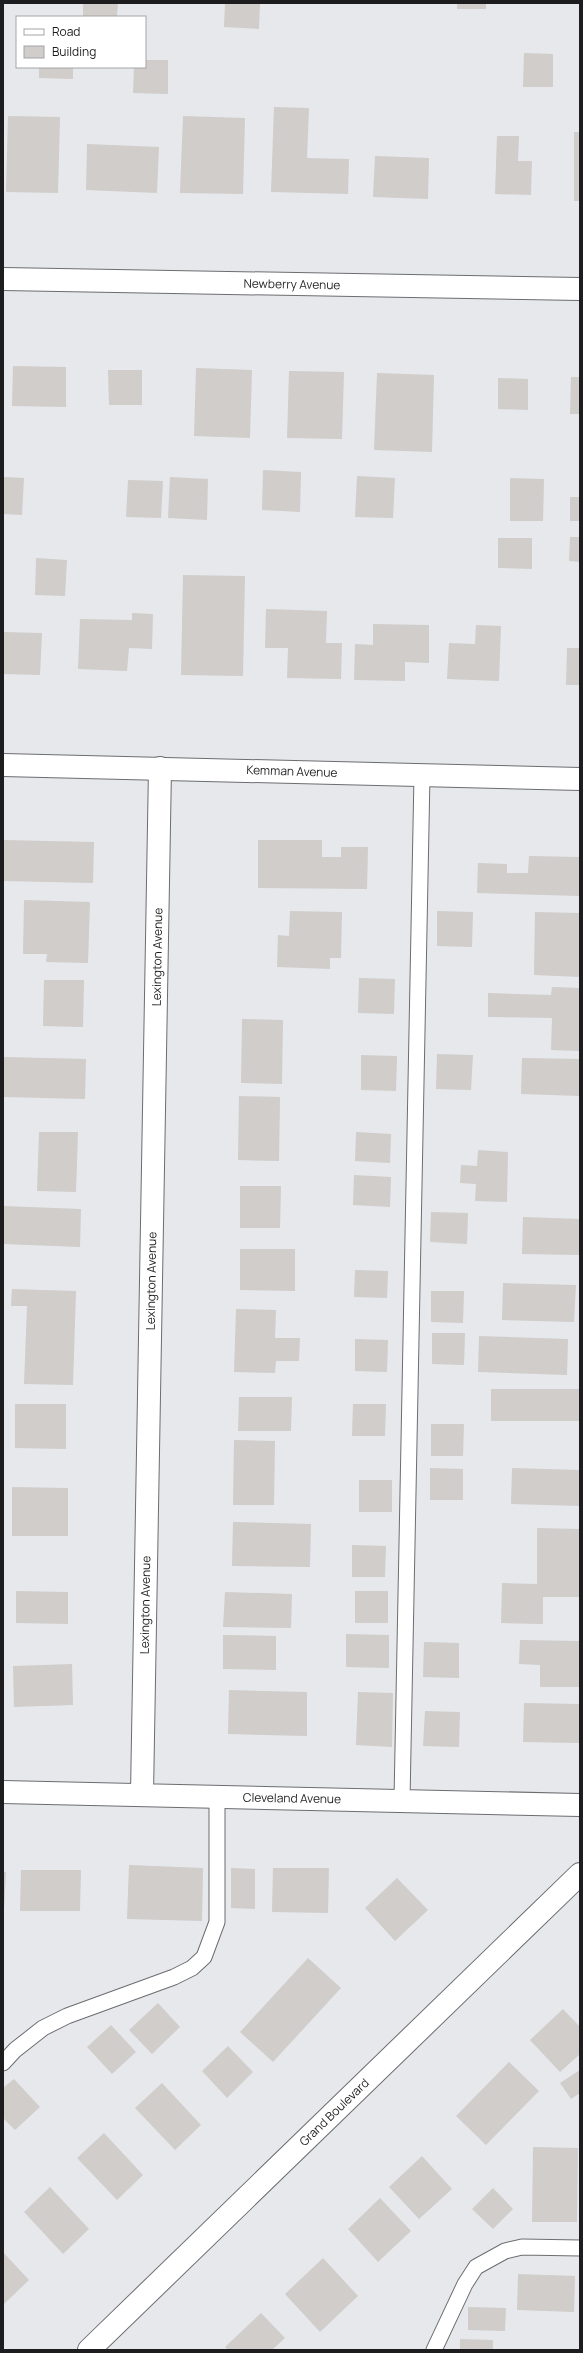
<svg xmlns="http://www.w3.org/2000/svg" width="583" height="2353" viewBox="0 0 583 2353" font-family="Manrope,sans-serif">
  <rect width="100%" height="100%" fill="#e6e8ec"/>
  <path fill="#d0cdca" d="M83,3H118L117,17H83Z
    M225,3H260L259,29L224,27Z
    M457,3H486V9H457Z
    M524,53L553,54V87H523Z
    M145,60H168V94L133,93L134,67H145Z
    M39,67H73V79L39,78Z
    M274,107L309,108L307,158L349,159L348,194L271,192Z
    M8,116L60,117L58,193L6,192Z
    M183,116L245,118L243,194L180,193Z
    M574,132H580V201H574Z
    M497,136H519L518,161H532L531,195L495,194Z
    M87,144L159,147L157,193L86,190Z
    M375,156L429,158L428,199L373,197Z
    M13,366L66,367V407L12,406Z
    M196,368L252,370L250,438L194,436Z
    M108,370H142V405H109Z
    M289,371L344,372L342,439L287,438Z
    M377,373L434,375L432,452L374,450Z
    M571,377H580V414H570Z
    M498,378L528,379V410L498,409Z
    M263,470L301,472L300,512L262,510Z
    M357,476L395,478L393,518L355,517Z
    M3,477L24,478L22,515L3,514Z
    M170,477L208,479L207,520L168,518Z
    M510,478L544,479L543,521H510Z
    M128,480L163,481L161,518L126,517Z
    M570,497H580V521H570Z
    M570,537H580V562L569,561Z
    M498,538H532V569L498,568Z
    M36,558L67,560L65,596L35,595Z
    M183,575L245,576L243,676L181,675Z
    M266,609L327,611L326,643H342L341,679L287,678L288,648H265Z
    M132,613L153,614L152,649L129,648L127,671L78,669L80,619L132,620Z
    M373,624L429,625V663L405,662V681L354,680L355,644L373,645Z
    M476,625L501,626L499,681L447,679L449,643L475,644Z
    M3,632L42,633L40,675L3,674Z
    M567,648H580V685H566Z
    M3,840L94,842L93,883L3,881Z
    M258,840H322V857H341V847H368L367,889L258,888Z
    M529,856L580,857V896L477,893L478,863L507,864V873H528Z
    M24,900L90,902L88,963L46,962L47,954H23Z
    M290,911L342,912L341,958H330V969L277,967L278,935L289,936Z
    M437,911L473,912L472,947L437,946Z
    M535,912L580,913V977L534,975Z
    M359,978L395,979L394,1014L358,1013Z
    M44,980H84L83,1027L43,1026Z
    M552,987L580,988V1051L551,1050L552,1018L488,1017V993L551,995Z
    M242,1019L283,1020L282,1084L241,1083Z
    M437,1054L473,1055L471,1090L436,1089Z
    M361,1055L397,1056L396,1091L361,1090Z
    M4,1057L86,1059L85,1099L3,1097Z
    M522,1058L580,1059V1096L521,1094Z
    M239,1096L280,1097L279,1161L238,1160Z
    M39,1132H78L76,1192L37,1191Z
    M356,1132L391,1134L390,1163L355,1161Z
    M478,1150L508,1152L507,1202L475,1201L476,1184L460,1183L461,1165L477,1166Z
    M354,1175L391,1177L390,1207L353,1205Z
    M240,1186H281L280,1228H240Z
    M3,1206L81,1209L80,1247L3,1244Z
    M431,1212L468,1213L467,1244L430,1242Z
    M523,1217L580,1219V1255L522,1254Z
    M240,1249H295V1291L240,1290Z
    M355,1270L388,1271L387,1298L354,1297Z
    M503,1283L576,1285L574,1322L502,1320Z
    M12,1289L76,1291L73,1385L24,1384L27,1306H11Z
    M431,1291H464L463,1323L431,1322Z
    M236,1309L276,1310L275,1338H300L299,1361H276L275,1373L234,1372Z
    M432,1333H465L464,1365L432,1364Z
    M479,1336L568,1339L567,1375L478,1372Z
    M355,1339L388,1340L387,1372L355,1371Z
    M491,1389H580V1421H491Z
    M239,1397H292L291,1431H238Z
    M15,1404H66V1449L15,1448Z
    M353,1404H386L385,1436H352Z
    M431,1424H464L463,1456H431Z
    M234,1440L275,1441L274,1505H233Z
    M430,1468L463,1469V1500H430Z
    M512,1468L580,1470V1506L511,1504Z
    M359,1480H392V1512H359Z
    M12,1487L68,1488V1536H12Z
    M233,1522L311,1524L310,1567L232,1566Z
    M537,1528L580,1529V1597H543V1624L501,1623L502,1583L537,1584Z
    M352,1545L386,1546L385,1577H352Z
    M16,1591L68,1592V1624L16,1623Z
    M355,1591H388V1623H355Z
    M225,1592L292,1594L291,1628L223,1627Z
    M346,1634L389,1635V1668L346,1667Z
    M223,1635L276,1636V1670L223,1669Z
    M520,1640L580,1641V1687H540V1665L519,1664Z
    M424,1642L459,1643V1678L423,1677Z
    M72,1664L73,1705L14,1707L13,1666Z
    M229,1690L307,1692V1736L228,1734Z
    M358,1692L393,1693L392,1747L356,1745Z
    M524,1703L580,1704V1743L523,1742Z
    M425,1711L460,1712L459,1747L423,1746Z
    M129,1865L203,1868L202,1921L127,1919Z
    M231,1868L255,1869V1909L231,1908Z
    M273,1868H329L328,1913L272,1912Z
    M21,1870H81L80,1911H20Z
    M3,1872H6L4,1911H3Z
    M397,1878L428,1910L395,1941L365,1908Z
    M308,1958L341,1988L273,2062L240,2032Z
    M158,2003L180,2027L152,2054L129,2030Z
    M563,2009L580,2027V2054L560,2072L530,2040Z
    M111,2025L136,2052L112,2074L87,2047Z
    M228,2046L253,2072L227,2098L202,2071Z
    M509,2062L539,2091L486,2145L456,2116Z
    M580,2070V2093L571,2099L560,2083Z
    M14,2079L40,2107L15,2130L3,2118V2088Z
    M162,2083L201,2125L175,2150L135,2108Z
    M104,2133L143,2175L117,2200L77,2158Z
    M533,2147L578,2148L577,2222H532Z
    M422,2156L452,2189L419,2219L389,2187Z
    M50,2187L89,2229L63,2254L24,2212Z
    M493,2188L513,2209L493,2229L472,2209Z
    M380,2198L411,2231L378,2262L348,2229Z
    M3,2252L29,2280L3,2305Z
    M323,2258L358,2296L320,2332L285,2294Z
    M518,2274L575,2276L574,2312L517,2310Z
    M468,2307L506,2308L505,2331L468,2330Z
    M261,2313L285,2338L272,2350H228L225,2347Z
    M460,2339L493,2340V2350H460Z"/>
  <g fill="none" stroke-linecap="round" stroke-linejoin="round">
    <g stroke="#6c6d70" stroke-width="17">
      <path id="lane" d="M402,1800L422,775
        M3,2063L15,2050L43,2028L67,2016L174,1977L192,1968L204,1957L217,1922V1796
        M434,2350L465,2284L476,2267L505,2251L522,2247L580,2248"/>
    </g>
    <g stroke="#6c6d70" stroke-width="24">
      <path id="street" d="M3,279L580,289
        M3,1792L580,1805
        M142,1794L160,768"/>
    </g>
    <g stroke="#6c6d70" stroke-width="24">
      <path id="secondary" d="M3,765L580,779
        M89,2350L580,1874"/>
    </g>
    <use href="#lane" stroke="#fff" stroke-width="15"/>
    <use href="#street" stroke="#fff" stroke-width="22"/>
    <use href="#secondary" stroke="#fff" stroke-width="22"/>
  </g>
  <g text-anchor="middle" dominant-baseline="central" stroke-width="3" stroke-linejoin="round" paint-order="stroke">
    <g font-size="12" fill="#1d1d1f" stroke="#fff">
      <text transform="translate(292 284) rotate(1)">Newberry Avenue</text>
      <text transform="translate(292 771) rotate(2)">Kemman Avenue</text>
      <text transform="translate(157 957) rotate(-89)">Lexington Avenue</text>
      <text transform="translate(151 1281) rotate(-89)">Lexington Avenue</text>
      <text transform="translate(145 1605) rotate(-89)">Lexington Avenue</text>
      <text transform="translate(292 1798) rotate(1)">Cleveland Avenue</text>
      <text transform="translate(334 2112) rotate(-44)">Grand Boulevard</text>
    </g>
  </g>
  <rect width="583" height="2353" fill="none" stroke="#1d1d1f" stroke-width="8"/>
  <rect x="16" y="16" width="130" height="52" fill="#ffffff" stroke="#a5a5a5"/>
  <rect x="24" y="29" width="20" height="6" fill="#ffffff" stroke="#a5a5a5"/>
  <text x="52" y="36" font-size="12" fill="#1d1d1f">Road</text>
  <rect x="24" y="46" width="20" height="12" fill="#d0cdca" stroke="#a5a5a5"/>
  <text x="52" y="56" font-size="12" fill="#1d1d1f">Building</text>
</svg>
